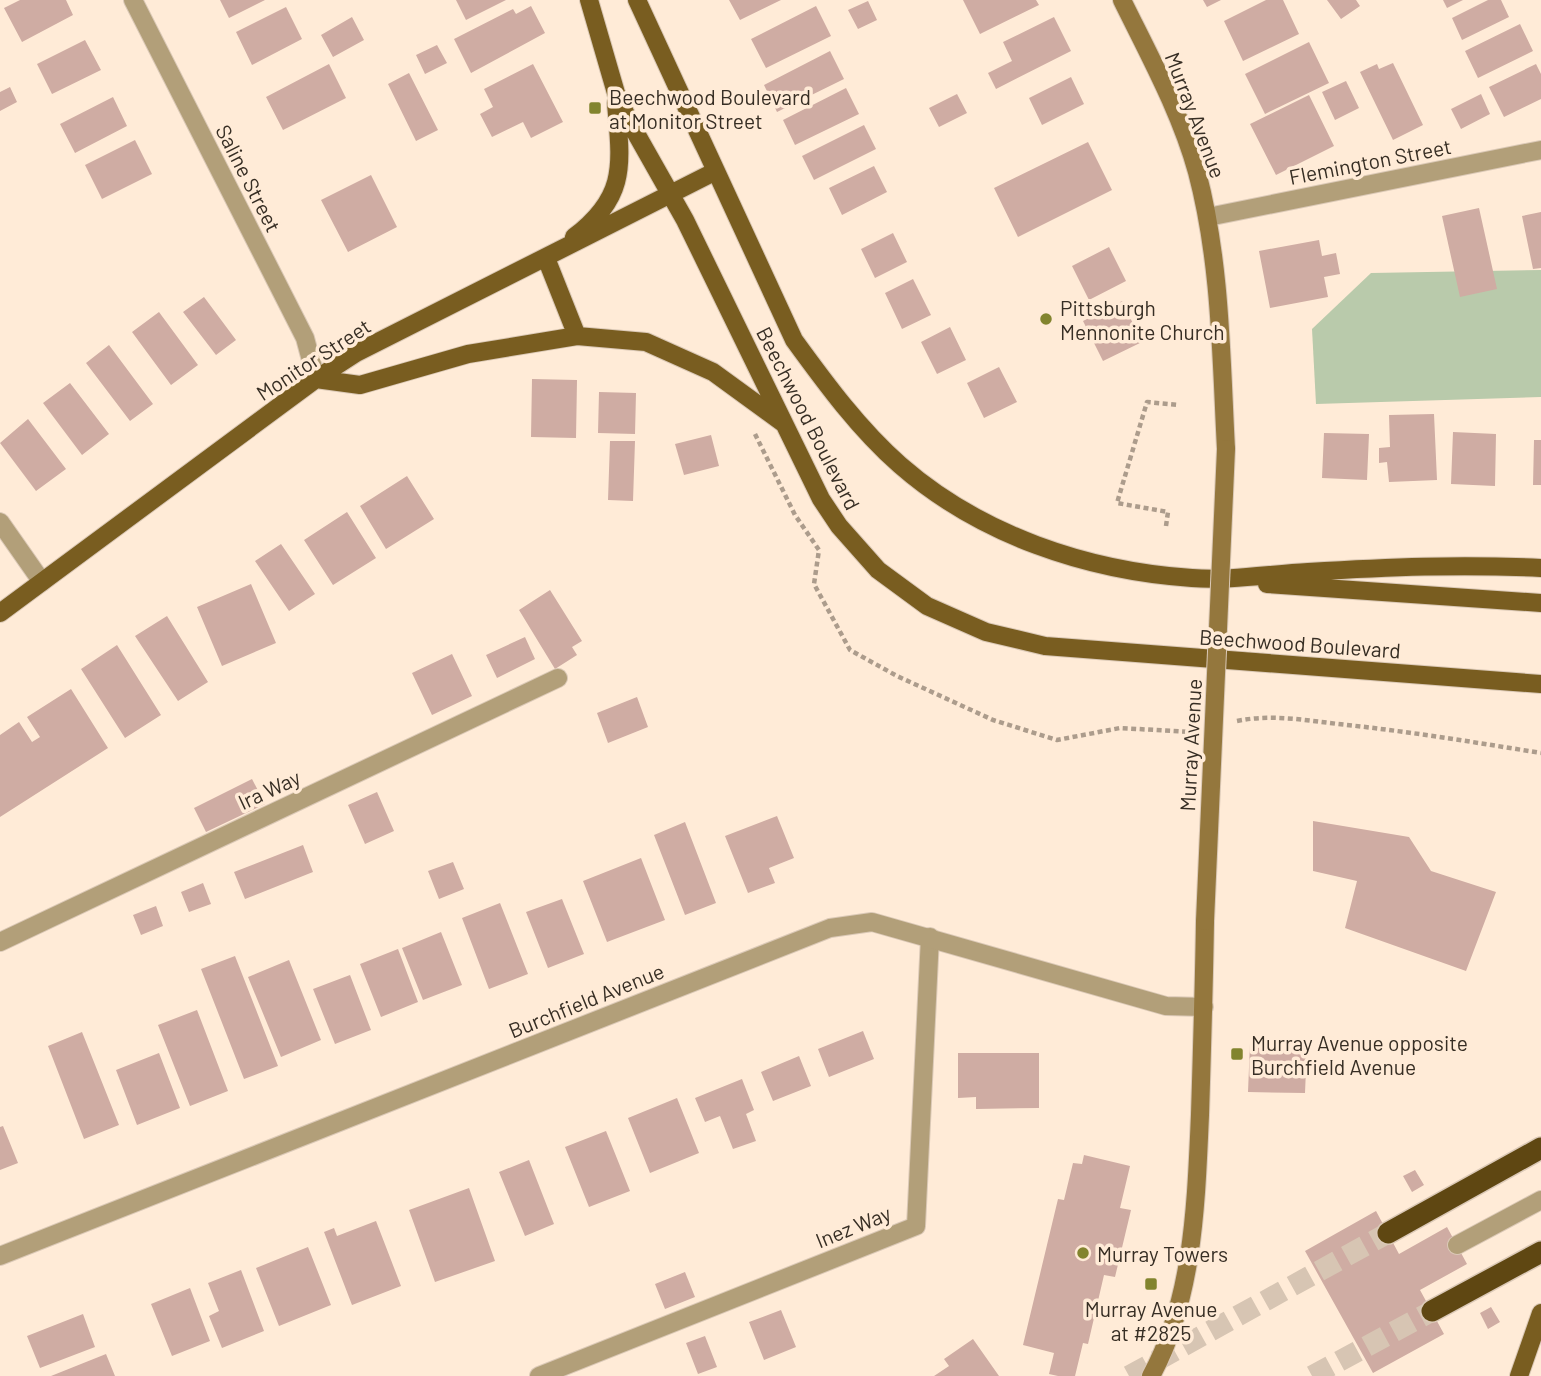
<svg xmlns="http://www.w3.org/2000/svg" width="1541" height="1376" viewBox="0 0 1541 1376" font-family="Barlow,sans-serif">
  <rect width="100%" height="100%" fill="#ffebd7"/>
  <path fill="#b9caab" d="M1541,270V397L1316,404L1312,329L1371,273Z"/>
  <path fill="#cfaca3" d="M20,0H66L73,15L22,42L4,8Z
    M220,0H265L229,18Z
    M456,0H506L466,20Z
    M729,0H781L740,20Z
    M963,0H1036L1039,5L980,34Z
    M1203,0H1221L1207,7Z
    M1266,0H1283L1299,34L1243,61L1224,21Z
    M1327,0H1356L1360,6L1341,19Z
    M1443,0H1463L1447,8Z
    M1488,0H1501L1509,17L1462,40L1452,18Z
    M868,1L877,20L858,29L848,10Z
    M531,6L545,33L471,73L454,39L513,9L516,14Z
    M816,6L831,36L766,68L751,39Z
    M286,7L302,39L252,65L236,32Z
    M352,17L364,40L333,57L321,35Z
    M1054,17L1071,51L996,89L988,73L1012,61L1003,42Z
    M1520,24L1533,51L1478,78L1465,51Z
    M85,40L101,70L52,94L37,64Z
    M1309,42L1329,83L1265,114L1245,74Z
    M437,45L447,63L425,74L416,55Z
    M830,51L844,79L777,112L764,85Z
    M1393,63L1423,125L1393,140L1360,72L1377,64L1379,69Z
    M329,64L346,98L283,130L266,97Z
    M533,64L563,122L531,138L523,122L492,137L480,114L493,107L484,89Z
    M1536,64L1541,74V99L1504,117L1489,87Z
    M409,73L438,130L416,141L388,84Z
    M1071,77L1084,104L1042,125L1029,98Z
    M1346,81L1359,108L1335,120L1322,92Z
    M10,87L17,102L0,111V92Z
    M846,88L859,114L795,145L783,120Z
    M957,94L967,113L939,127L929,108Z
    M1481,94L1490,114L1461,129L1451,109Z
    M1309,95L1334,146L1276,175L1250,124Z
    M113,97L127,126L75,153L60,124Z
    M864,125L876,149L814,180L802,156Z
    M135,140L152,174L102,199L85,165Z
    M1088,142L1112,190L1018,237L994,188Z
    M874,166L887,192L842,215L829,188Z
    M371,175L397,227L348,252L321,200Z
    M1479,208L1497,289L1460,297L1442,216Z
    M1541,212V268L1533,269L1522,216Z
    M893,233L907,262L875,278L861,249Z
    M1319,240L1322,256L1336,253L1340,274L1324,277L1328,297L1270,308L1259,251Z
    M1109,247L1126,281L1089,300L1072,266Z
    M913,279L931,315L902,329L885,293Z
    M204,297L236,340L216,355L183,312Z
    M1122,301L1142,342L1103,361L1083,321Z
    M159,312L198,365L171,385L132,332Z
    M950,327L966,360L937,374L921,342Z
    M109,345L153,404L130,421L86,363Z
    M999,367L1017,402L984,418L967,383Z
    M532,379L577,380L576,438L531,437Z
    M70,383L109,434L82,455L43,403Z
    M599,392L636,393L635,434L598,433Z
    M1434,414L1437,480L1389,482L1387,462L1379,463V448L1390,447L1389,415Z
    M28,419L66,469L36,491L0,443Z
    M1453,432L1496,434L1495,486L1451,484Z
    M1324,433L1369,434L1367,480L1322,478Z
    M711,435L719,466L684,475L675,444Z
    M1534,440H1541V485H1533Z
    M610,441H635L633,501L608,500Z
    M407,476L434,519L386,549L360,506Z
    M347,512L376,558L333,585L304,540Z
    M281,544L315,594L289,611L255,561Z
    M251,584L276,643L222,666L197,607Z
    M550,590L582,641L572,647L577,655L555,669L519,610Z
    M167,616L208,682L178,701L135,636Z
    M525,637L535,659L497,678L486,655Z
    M117,645L161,715L125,738L81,669Z
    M452,654L472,696L432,715L412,673Z
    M71,689L108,748L0,817V735L19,722L32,742L40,737L27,717Z
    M637,697L648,727L608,743L597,713Z
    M252,779L265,804L206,832L194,808Z
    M377,792L394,831L365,844L348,805Z
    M777,816L794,858L769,868L775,883L748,893L725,836Z
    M1313,821L1409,837L1431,871L1496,892L1466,971L1345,928L1357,881L1313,871Z
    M685,822L716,903L685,915L654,835Z
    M303,845L313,872L245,899L234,872Z
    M641,858L665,920L607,942L583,881Z
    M453,862L464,889L439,899L428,871Z
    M203,883L211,904L189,912L181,892Z
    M562,899L584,954L548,968L526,912Z
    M500,903L528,974L489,989L462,918Z
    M156,906L163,926L141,935L133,915Z
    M441,932L462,985L423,1000L402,948Z
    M398,949L418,1002L381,1017L360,964Z
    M235,956L278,1066L244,1079L201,969Z
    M289,960L321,1040L281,1057L248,977Z
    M350,975L371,1030L335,1044L313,989Z
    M197,1010L228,1091L190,1106L158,1025Z
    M863,1031L874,1059L829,1077L818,1049Z
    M82,1032L119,1125L84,1139L48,1046Z
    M1250,1043L1307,1045L1305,1093L1248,1092Z
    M159,1053L180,1108L137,1125L116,1070Z
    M958,1053H1039V1108L976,1109V1097L958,1098Z
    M799,1056L811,1086L773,1101L761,1072Z
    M742,1079L754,1110L746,1114L756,1141L733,1149L720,1116L705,1122L695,1098Z
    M677,1098L699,1153L650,1173L628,1118Z
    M3,1126L18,1163L0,1170V1127Z
    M606,1131L630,1191L589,1207L565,1147Z
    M1084,1155L1130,1166L1120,1208L1131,1210L1115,1277L1104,1275L1088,1344L1083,1343L1075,1376H1058L1049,1374L1054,1353L1023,1345L1058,1199L1064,1200L1073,1163L1082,1164Z
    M529,1160L554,1224L525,1236L499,1172Z
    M1415,1170L1424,1185L1412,1192L1403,1176Z
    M469,1188L495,1261L435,1282L409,1210Z
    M1376,1211L1399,1254L1447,1227L1467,1264L1420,1290L1444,1334L1373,1373L1305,1251Z
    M376,1221L401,1286L352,1305L324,1232L334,1228L337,1236Z
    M308,1247L331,1305L279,1326L256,1268Z
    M241,1270L264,1331L222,1348L209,1316L219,1311L208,1283Z
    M685,1272L695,1297L665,1309L655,1284Z
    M190,1288L210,1341L172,1356L151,1304Z
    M1491,1307L1500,1322L1488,1329L1480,1313Z
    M781,1310L796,1347L764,1360L749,1322Z
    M83,1314L95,1347L40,1368L27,1336Z
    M705,1336L717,1367L698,1374L686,1343Z
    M973,1339L999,1376H934L949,1366L944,1359Z
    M106,1354L115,1376H51Z"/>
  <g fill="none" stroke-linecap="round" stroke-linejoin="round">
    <path stroke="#d7c5b3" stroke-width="21" stroke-dasharray="21 10" stroke-linecap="butt" d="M1129,1376L1388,1233
      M1312,1376L1432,1311"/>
    <g stroke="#dbc9b7" stroke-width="20">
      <path id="lane" d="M0,942L558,678
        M1457,1245L1541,1200
        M539,1376L916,1226L930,937"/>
    </g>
    <g stroke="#dbc9b7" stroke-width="20">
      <path id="street" d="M133,0L305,338L316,379
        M1208,217L1541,150
        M0,522L42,582
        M0,1256L830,928L872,922L1166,1006L1204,1007"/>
    </g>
    <g stroke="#dbc9b7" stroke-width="20">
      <path id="secondary" d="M1122,0C1149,55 1181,113 1197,172C1221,263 1221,356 1226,449
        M1151,1376C1194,1298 1196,1202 1200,1115C1202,1050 1204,986 1205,921"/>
    </g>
    <g stroke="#dbc9b7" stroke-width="20">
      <path id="primary" d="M589,0L616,93L629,121L685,220L821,499L839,526L878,570L927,606L986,632L1045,646L1541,684
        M637,0L794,340C826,384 859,429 900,465C980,535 1087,571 1192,578C1229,581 1270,574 1308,572C1388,567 1461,564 1541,568
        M574,237C628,196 621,164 616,103
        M546,258L577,336
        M316,379L360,385L468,354L577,336L646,342L713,372L783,423
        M1267,584L1541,603
        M0,613L316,379L356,353L716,171
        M1519,1376L1541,1313"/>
    </g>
    <g stroke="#dbc9b7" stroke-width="24">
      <path id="highway" d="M1388,1233L1541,1148
        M1432,1311L1541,1252"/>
    </g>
    <path stroke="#ac9c8c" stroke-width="4.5" stroke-dasharray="5 3.5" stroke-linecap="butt" d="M755,434L795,515L819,550L814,584L850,650L897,676L993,720L1057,740L1120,728L1191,732
      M1166,526L1168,512L1117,503L1147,402L1179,405
      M1237,721C1271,714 1304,720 1338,724C1406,731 1473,742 1541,753"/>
    <use href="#lane" stroke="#b29f79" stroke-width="18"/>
    <use href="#street" stroke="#b29f79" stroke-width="18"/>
    <use href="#secondary" stroke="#94773d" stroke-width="18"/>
    <use href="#primary" stroke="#795d20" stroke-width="18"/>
    <use href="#highway" stroke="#5f4712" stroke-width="21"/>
    <g stroke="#dbc9b7" stroke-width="20" stroke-linecap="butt">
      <path id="secondary-bridge" d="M1205,921L1226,449"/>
    </g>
    <use href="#secondary-bridge" stroke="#94773d" stroke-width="18"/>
  </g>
  <g fill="#82842e" stroke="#ffebd7" stroke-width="2.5">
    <rect x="588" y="101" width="14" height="14" rx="3.5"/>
    <circle cx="1046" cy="319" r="7"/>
    <rect x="1230" y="1047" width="14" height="14" rx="3.5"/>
    <circle cx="1083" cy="1253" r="7"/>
    <rect x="1144" y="1277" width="14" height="14" rx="3.5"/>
  </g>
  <g text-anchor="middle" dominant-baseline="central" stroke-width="7" stroke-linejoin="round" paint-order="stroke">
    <g font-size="21" fill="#372e24" stroke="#ffebd7" text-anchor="start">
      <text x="609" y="96">Beechwood Boulevard<tspan x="609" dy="24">at Monitor Street</tspan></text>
      <text x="1060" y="307">Pittsburgh<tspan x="1060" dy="24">Mennonite Church</tspan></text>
      <text x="1251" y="1042">Murray Avenue opposite<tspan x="1251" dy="24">Burchfield Avenue</tspan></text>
      <text x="1097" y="1253">Murray Towers</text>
      <text x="1151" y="1308" text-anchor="middle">Murray Avenue<tspan x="1151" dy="24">at #2825</tspan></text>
    </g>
    <g font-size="21" fill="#372e24" stroke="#ffebd7">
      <text transform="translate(1196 115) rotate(69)">Murray Avenue</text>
      <text transform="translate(1370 161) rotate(-11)">Flemington Street</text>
      <text transform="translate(249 178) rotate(63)">Saline Street</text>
      <text transform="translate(313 359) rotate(-33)">Monitor Street</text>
      <text transform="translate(809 418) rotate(63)">Beechwood Boulevard</text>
      <text transform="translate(1300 643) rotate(4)">Beechwood Boulevard</text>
      <text transform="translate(1190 745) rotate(-87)">Murray Avenue</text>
      <text transform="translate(269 789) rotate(-25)">Ira Way</text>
      <text transform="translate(586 1000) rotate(-22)">Burchfield Avenue</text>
      <text transform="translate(853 1226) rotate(-22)">Inez Way</text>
    </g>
  </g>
</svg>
